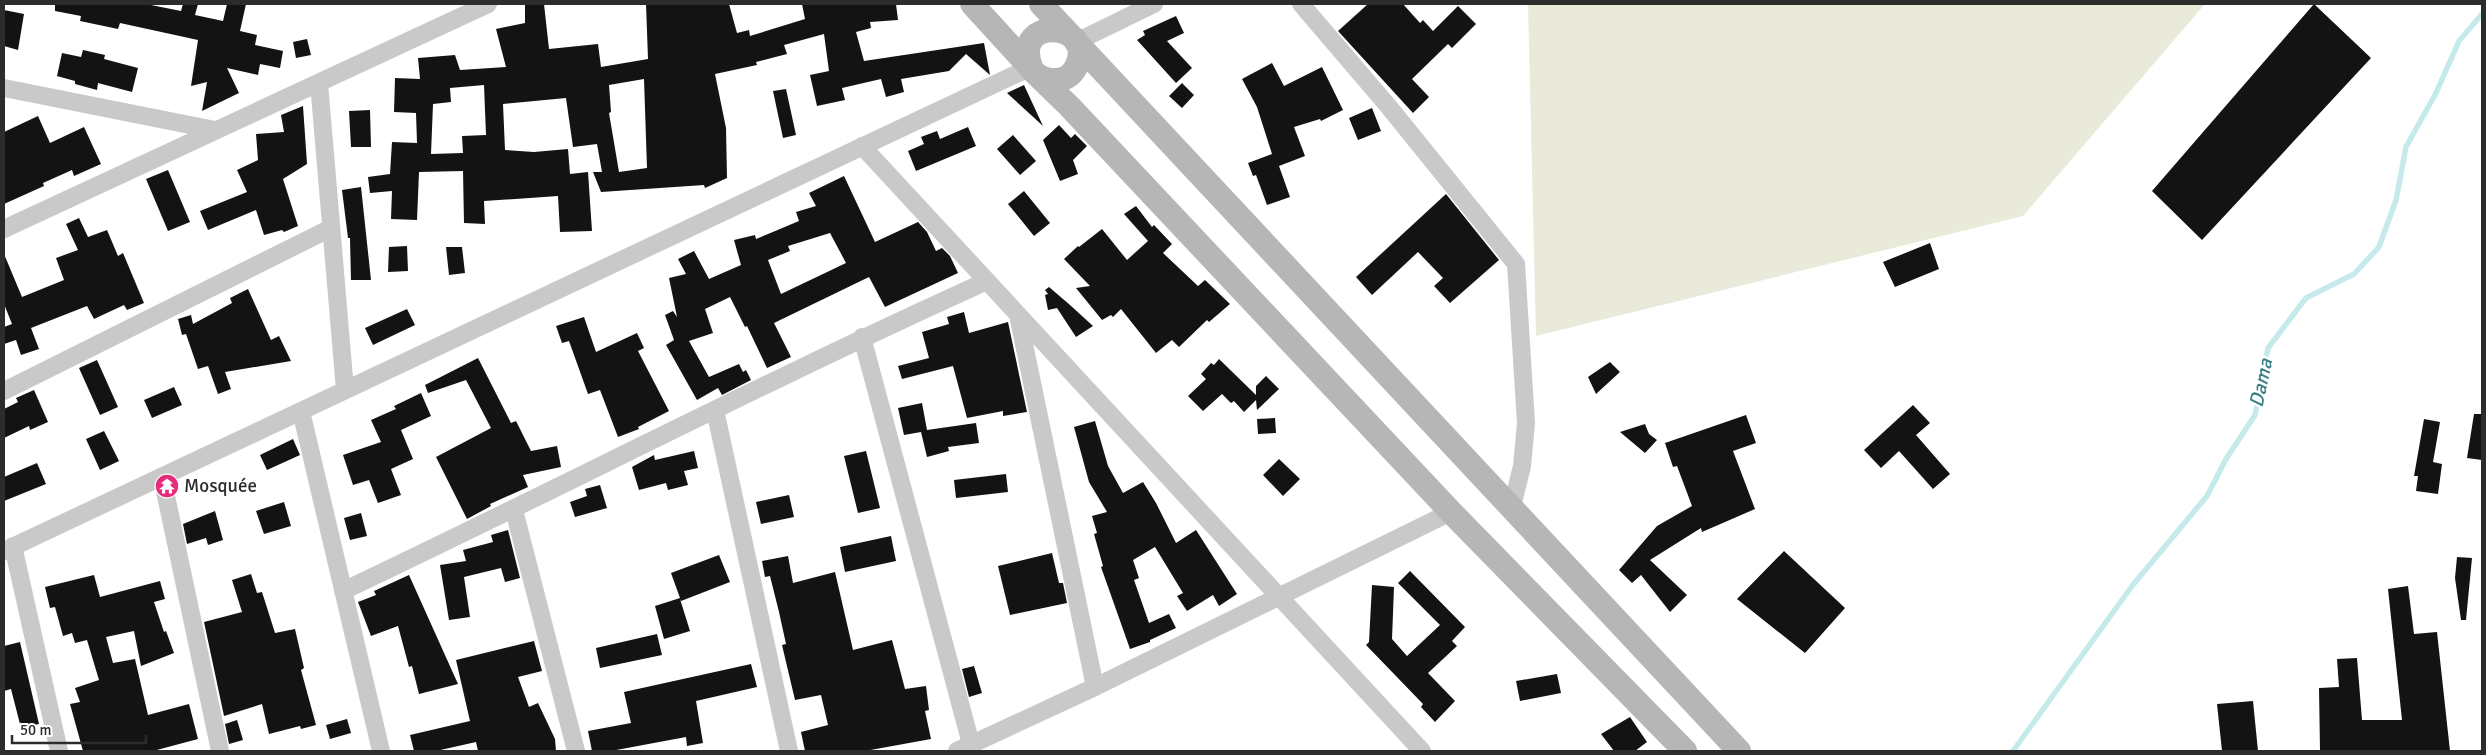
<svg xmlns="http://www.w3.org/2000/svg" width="2486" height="755" viewBox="0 0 2486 755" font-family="Signika,sans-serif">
  <rect width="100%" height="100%" fill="#fff"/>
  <path fill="#e9ead9" d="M1528,4H2205L2023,216L1536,336Z"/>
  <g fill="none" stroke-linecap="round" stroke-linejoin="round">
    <path stroke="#c5eaeb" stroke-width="5.5" d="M2013,751L2132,586L2207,496L2226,459L2255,415L2268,348L2306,298L2354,274L2379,247L2396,200L2406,147L2436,93L2459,41L2482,14"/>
  </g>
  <path fill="#131313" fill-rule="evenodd" d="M55,4H146L181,11L183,4H198L195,15L223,21L227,4H246L240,31L257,35L255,45L283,51L280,68L260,64L258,75L227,68L239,93L202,111L207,82L191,86L198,40L120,23L118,29L80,21L81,16L55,11Z
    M525,4H544L549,49L598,44L601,67L648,59L646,4H729L737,33L749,30L750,36L805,19L802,4H896L898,20L870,22L871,28L856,32L864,61L984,43L990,75L966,54L949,71L901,79L904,92L886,97L881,79L842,88L845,100L817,106L810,75L829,71L824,34L784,45L787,54L756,62L757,65L715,74L726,128L727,178L705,188L704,185L601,192L593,172H602L597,144L573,147L566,98L503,104L505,150L534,152L568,149L570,174L588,172L592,231L560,232L558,196L484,201L485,224L464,223L463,171L419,172L417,220L391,219L392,191L370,193L368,177L390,174L392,142L417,143L416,113L394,112L395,78L420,79L418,58L455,55L460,70L506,67L496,29L525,23ZM644,79L647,168L619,172L609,113L611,112L609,85ZM484,85L486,135L462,136L463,153L431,154L433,104L451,102L450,88Z
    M1368,4H1403L1420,23L1423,20L1433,31L1458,6L1476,24L1452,48L1448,44L1412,79L1429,97L1413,113L1338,31Z
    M2314,4L2371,58L2202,240L2152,191Z
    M4,10L24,14L18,50L4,46Z
    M1176,16L1184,33L1167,41L1192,68L1176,83L1137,40L1145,35L1143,31Z
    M307,39L311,55L296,58L293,42Z
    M83,50L105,55L104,59L138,68L132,92L98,83L97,90L75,84V81L57,76L62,53L81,57Z
    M1272,63L1284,86L1322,67L1343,110L1321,121L1320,119L1294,127L1305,156L1279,166L1290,197L1267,205L1256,175L1253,176L1248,163L1272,154L1257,107L1242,79Z
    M1182,83L1194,95L1182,108L1169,96Z
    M1024,85L1043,126L1007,93Z
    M786,89L796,135L783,138L773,91Z
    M303,106L307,164L283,179L298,226L284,232L282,230L264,235L256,210L208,230L200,211L247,192L237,170L258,160L256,134L284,132L281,115Z
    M1372,108L1381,131L1358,140L1349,118Z
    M370,110L371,147H351L349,111Z
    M38,116L50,143L84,127L101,164L74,176L72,170L43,183L44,186L4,204V132Z
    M1059,125L1071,138L1075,134L1087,146L1073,160L1078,174L1060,181L1043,140Z
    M968,127L976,146L916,171L908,151L924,144L921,137L937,131L940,139Z
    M1013,135L1036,161L1020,175L997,149Z
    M168,170L190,222L168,231L146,179Z
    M844,176L875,242L918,222L927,232L936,251L942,248L950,256L958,273L885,307L869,277L774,323L791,357L767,368L747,326L745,327L730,297L705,309L713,333L689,341L709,377L739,364L743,372L746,370L751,380L722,395L718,388L697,400L666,345L674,340L665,315L673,311L677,317L669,278L686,274L678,259L694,251L709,279L741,265L734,240L755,235L756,239L799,221L796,212L816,206L809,193ZM830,233L846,263L781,294L768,260L790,251L788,246Z
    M361,187L371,280H351L350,238H348L342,190Z
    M1024,191L1050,223L1034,236L1008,204Z
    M1446,194L1499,260L1450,303L1434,286L1443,278L1418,252L1372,295L1356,277Z
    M1136,206L1152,227L1154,225L1172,244L1163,253L1198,286L1205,280L1230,304L1209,322L1207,320L1179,347L1172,340L1156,353L1121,309L1113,317L1111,315L1102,320L1076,288L1090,286L1064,259L1078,246L1079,247L1102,229L1127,260L1148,241L1124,214Z
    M79,218L88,237L107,230L118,256L123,253L144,303L127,310L124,305L94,319L87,306L31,328L39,349L21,355L16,340L4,344V327L12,324L4,304V254L22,297L64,280L56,258L78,250L66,224Z
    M1930,243L1939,269L1895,287L1883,262Z
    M407,246L408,271L388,272L389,247Z
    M446,247H462L465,273L449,275Z
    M1049,287L1070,305L1093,326L1076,337L1057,308L1048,310L1045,295L1048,294L1045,290Z
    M248,289L271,340L279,336L291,361L225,372L231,389L218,394L208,366L198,369L186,334L182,335L178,319L191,315L193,324L232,303L230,298Z
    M407,309L415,325L373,345L365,328Z
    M964,312L969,333L1008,322L1027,412L1003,416V411L967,418L953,366L902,379L898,366L929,358L922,332L949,324L947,317Z
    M584,317L596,352L637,333L644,348L638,351L669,411L638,427L639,429L618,437L600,390L588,394L569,341L562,343L556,326Z
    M478,358L511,423L516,421L531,451L557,446L561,467L523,475L528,487L490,504L491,506L467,519L436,457L491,428L466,380L428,393L425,385Z
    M1219,359L1256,395V386L1266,376L1279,389L1257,410L1256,400L1244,412L1234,401L1231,403L1222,394L1203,411L1188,396L1206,379L1201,374L1211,363L1214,365Z
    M97,360L118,407L100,415L79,368Z
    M1610,362L1620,372L1596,394L1588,377Z
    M174,387L182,405L152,418L144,400Z
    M34,390L48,422L30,430L29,426L4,438V409L18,402L16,398Z
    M421,393L431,416L401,430L413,459L391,469L401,495L378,503L369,480L353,485L343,455L381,442L371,420L396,409L394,406Z
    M922,403L927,430L976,423L979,443L948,447L949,451L927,457L921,432L904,435L898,408Z
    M1913,405L1930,423L1916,435L1950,474L1933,489L1899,451L1881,468L1864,450Z
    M2474,414H2482V460L2467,458Z
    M1746,415L1756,443L1733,451L1755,509L1702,532L1701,528L1650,560L1687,595L1670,612L1641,575L1632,583L1619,570L1657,526L1692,506L1677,466L1673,467L1665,443Z
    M1275,418L1276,433L1258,434L1257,419Z
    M2424,419L2440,422L2433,462L2442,464L2438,494L2416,491L2418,476H2414Z
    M1095,421L1108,466L1123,493L1143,482L1156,503L1176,543L1196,530L1237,594L1219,606L1213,595L1187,611L1177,596L1183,593L1155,547L1133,560L1139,578L1134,580L1149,623L1169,614L1176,628L1150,640V642L1130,649L1101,567L1103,566L1094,534L1097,533L1092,516L1107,512L1089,482L1074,427Z
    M1645,424L1649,434L1657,440L1645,453L1620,432Z
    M104,431L119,461L100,470L86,439Z
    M293,439L300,455L267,470L260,455Z
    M694,451L698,468L684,471L688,485L668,490L666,483L639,490L632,467L654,455L655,460Z
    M866,451L880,508L858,513L844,456Z
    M1279,459L1300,479L1283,496L1263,475Z
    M37,463L46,484L4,501V477Z
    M1006,474L1008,492L956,498L954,480Z
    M600,485L607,508L575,517L570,502L587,496L585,489Z
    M789,495L794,517L761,524L756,502Z
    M284,502L291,526L264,534L256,511Z
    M215,511L223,540L208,545L206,538L187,544L183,524Z
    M361,513L367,536L350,540L344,518Z
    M508,530L520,578L505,582L501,568L464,577L470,617L449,620L440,565L466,561L463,550L493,542L491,535Z
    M891,536L896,561L845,572L840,547Z
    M1784,551L1845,608L1805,653L1737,599Z
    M1052,553L1059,583H1063L1067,603L1010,615L998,566Z
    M719,555L730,582L681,601L680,599L690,631L664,639L655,606L680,598L671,573Z
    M788,556L793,583L835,572L853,650L892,640L905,689L926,686L929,710L925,711L931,739L865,751H805L801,732L828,725L821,695L795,700L782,645L786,644L779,612L770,576L765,577L762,561Z
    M2457,557L2472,558L2466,620H2461L2455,578Z
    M1410,571L1465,627L1452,641L1457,646L1428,673L1455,701L1435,722L1421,707L1423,704L1366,645L1369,642L1372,585L1394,587L1392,639L1407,656L1440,625L1398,583Z
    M251,574L257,593L262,592L275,633L295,629L304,668L301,670L316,725L301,729L300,726L269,734L262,704L224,716L204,622L242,612L232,580Z
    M94,575L100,597L160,581L165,599L154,602L164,632L166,631L174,653L141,666L134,631L106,637L113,663L135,659L148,715L189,704L198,739L153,751H83L70,704L80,702L75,688L99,680L87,640L75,643L72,633L63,636L55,607L50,608L45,587Z
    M409,575L458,684L419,694L412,666L409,667L398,626L371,636L358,602L376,595L374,591Z
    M2408,586L2414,634L2437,632L2450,751L2320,750L2319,688L2339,687L2337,659L2357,658L2362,720H2402L2388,589Z
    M657,634L662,655L600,668L596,648Z
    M534,641L542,671L518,677L529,707L538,703L555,739L556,751H478L476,742L436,751H414L410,735L470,721L456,660Z
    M20,642L39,724L21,728L11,689L4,691V646Z
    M751,664L757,687L696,701L703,743L687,746L686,737L611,751H592L588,731L631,723L624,692Z
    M974,666L982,693L969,697L962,669Z
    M1557,674L1561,693L1520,701L1516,681Z
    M2253,701L2258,751H2222L2217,704Z
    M1630,717L1647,742L1635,751H1614L1601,734Z
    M347,719L351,733L330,739L326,725Z
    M237,720L243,740L229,744L225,724Z"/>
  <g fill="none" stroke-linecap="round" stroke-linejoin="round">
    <path stroke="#c9c9c9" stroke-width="18" d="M1301,4L1389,107L1516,264L1526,423L1522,466L1512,507
      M1076,42L1154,4
      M319,83L345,390
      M4,88L215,130
      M862,146L1422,751
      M4,229L488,4
      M1018,315L1095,687
      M862,337L971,744
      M4,391L331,228
      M715,410L789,751
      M301,411L381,751
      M162,477L220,751
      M514,510L576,751
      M13,546L59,751
      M4,551L1031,67
      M343,591C558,489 770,379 987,281
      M957,751L1095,687L1451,512"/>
    <path stroke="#b6b6b6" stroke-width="24" d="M972,4L1036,74C1049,83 1068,83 1076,67C1099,23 1011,13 1031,67
      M1041,4L1071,36
      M1076,42L1739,751
      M1036,74L1069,106L1451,512L1685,751"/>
  </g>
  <defs>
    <g id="temple-disc" transform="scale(1.25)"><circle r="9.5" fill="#e52c7c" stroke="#fff"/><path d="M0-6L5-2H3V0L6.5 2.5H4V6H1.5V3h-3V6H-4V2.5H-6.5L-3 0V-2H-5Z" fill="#fff"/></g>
  </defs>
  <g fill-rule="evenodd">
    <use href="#temple-disc" x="167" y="486"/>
  </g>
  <g text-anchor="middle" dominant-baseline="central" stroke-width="5" stroke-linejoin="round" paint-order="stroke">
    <g font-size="19" fill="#2c2c2c" stroke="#fff" text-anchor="start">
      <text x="184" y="486">Mosquée</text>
    </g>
    <g font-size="20" font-style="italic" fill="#377f82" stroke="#fff">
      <text transform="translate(2261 383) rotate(-78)">Dama</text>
    </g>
  </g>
  <rect width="2486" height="755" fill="none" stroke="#2c2c2c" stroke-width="10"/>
  <path d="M12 735v8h134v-8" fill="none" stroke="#2c2c2c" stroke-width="2.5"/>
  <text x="20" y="735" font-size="15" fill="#2c2c2c" stroke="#ffffff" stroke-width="4" paint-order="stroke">50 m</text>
</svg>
